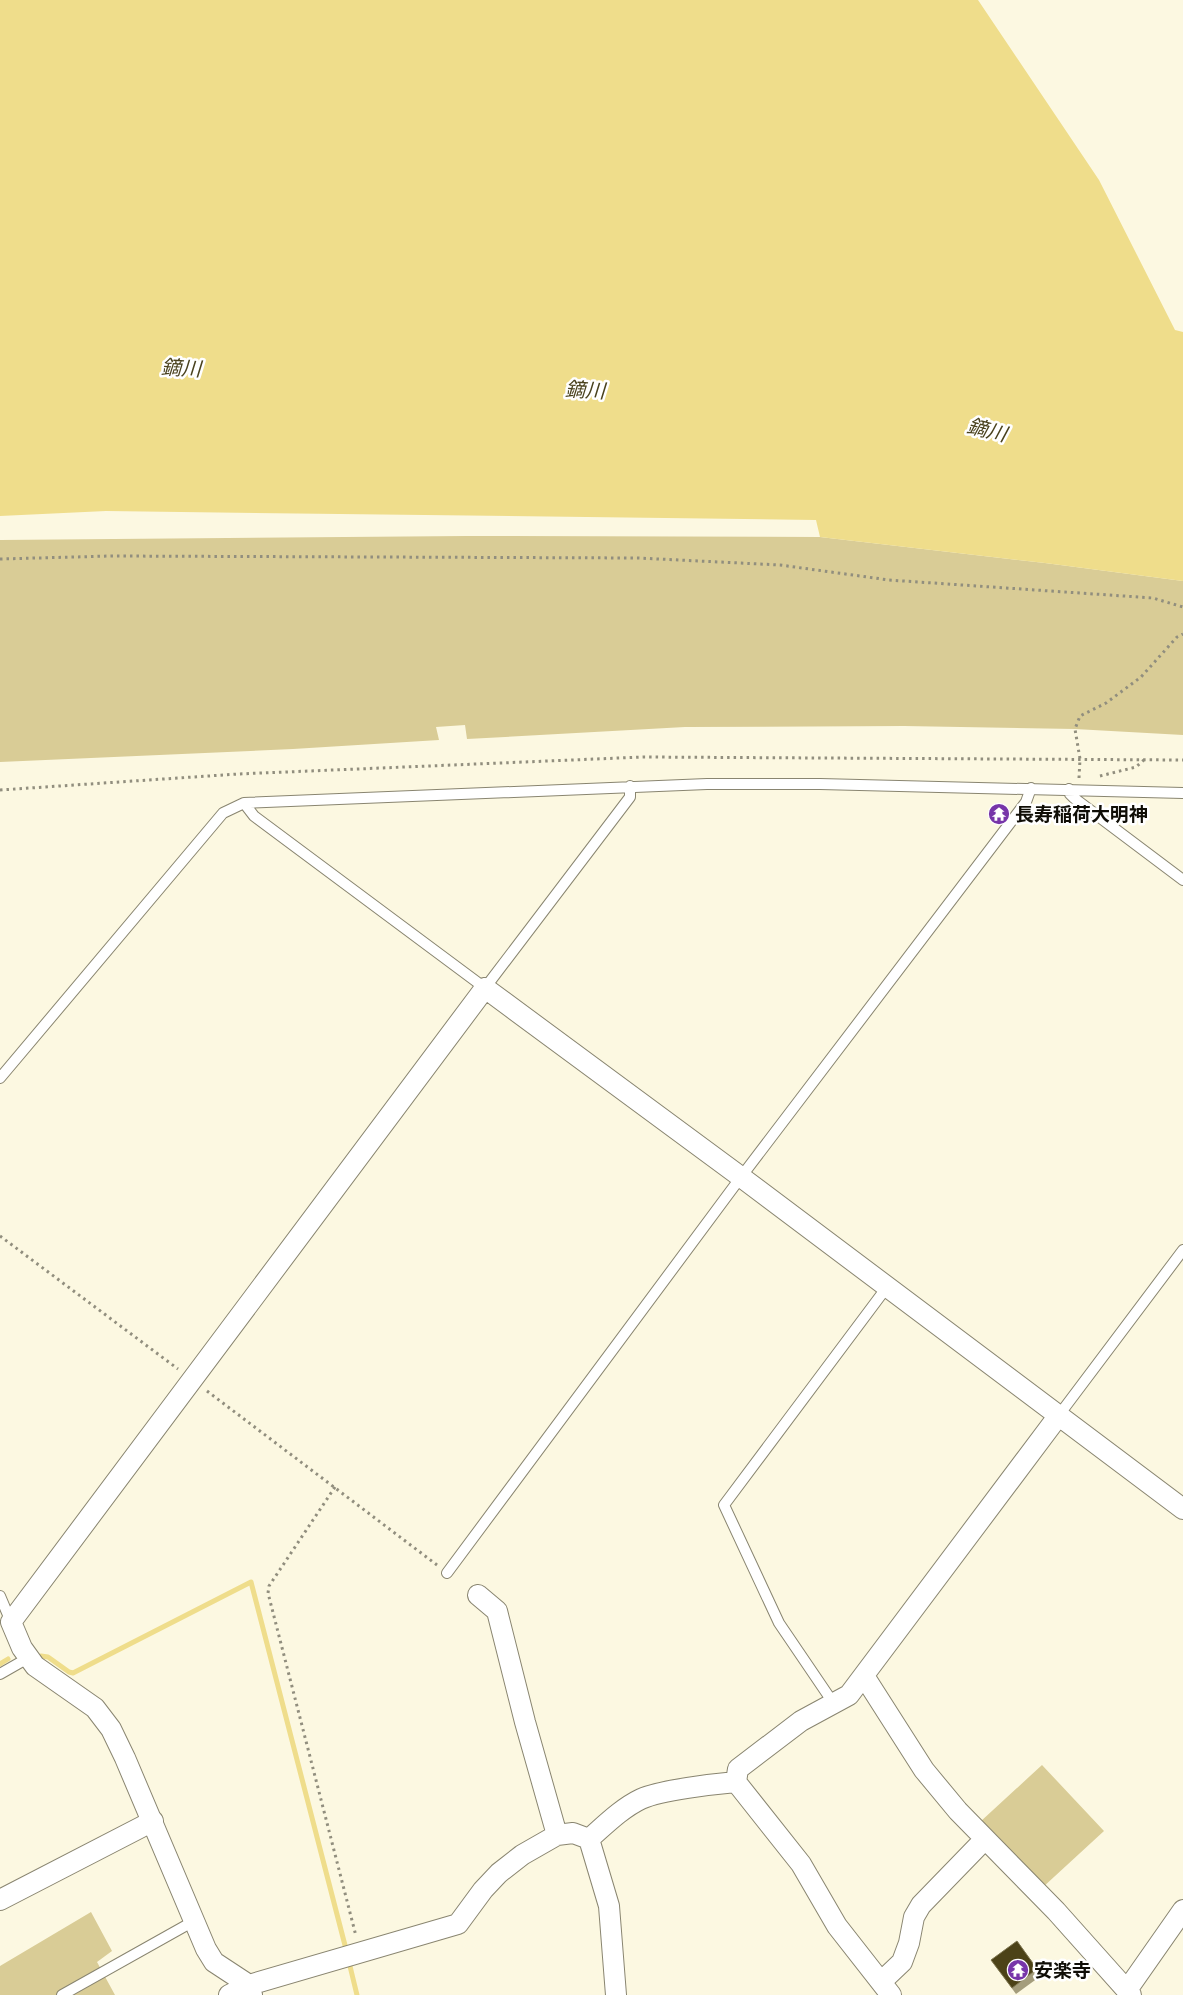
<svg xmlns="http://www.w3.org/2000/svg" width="1183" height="1995" viewBox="0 0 1183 1995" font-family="Cabin,'Noto Sans JP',sans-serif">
  <rect width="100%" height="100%" fill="#fcf8e1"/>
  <path fill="#d9cc96" d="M466,536L820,537L1045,563L1183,581V735L1075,729L904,726L685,727L467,739L465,725L436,727L439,740L293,749L0,762V540Z
    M1042,1765L1104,1831L1042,1888L980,1822Z
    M91,1912L112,1951L97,1962L115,1995H0V1966Z"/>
  <path fill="#efdd8b" d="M0,0H978L1099,180L1175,330L1183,332V581L1045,563L820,537L816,520L106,511L0,516Z"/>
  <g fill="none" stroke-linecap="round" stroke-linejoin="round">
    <path stroke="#efdd8b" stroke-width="5" d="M41,1656L48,1657L69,1672L73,1673L251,1582L347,1953
      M0,1664L8,1659
      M349,1962L357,1995"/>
    <g stroke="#898570" stroke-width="12">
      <path id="service" d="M1069,789L1070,794L1074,798L1183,880
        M244,803L254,816L485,988L630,797V786
        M0,1078L223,813L244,803L707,784H820L1183,793
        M1059,1415L1183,1250
        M447,1573L741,1177L1026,802L1031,788
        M0,1596L11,1622
        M0,1674L28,1658
        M834,1704L779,1623L724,1505L887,1287
        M62,1995L194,1921"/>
    </g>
    <g stroke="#898570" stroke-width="22">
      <path id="minor" d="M478,1595L497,1611L525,1722L557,1835
        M864,1676L924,1770L958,1811L1056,1911L1131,1995
        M736,1782L738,1769L801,1721L849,1695L1059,1415
        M589,1839L609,1906L616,1995
        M0,1900L153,1821
        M881,1982L902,1962L909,1943L914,1917L921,1905L985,1839
        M1127,1990L1183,1910
        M229,1995L249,1985L458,1924L483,1890L499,1873L522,1855L557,1835L573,1833L589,1839C605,1825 622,1808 641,1799C661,1790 714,1784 736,1782L801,1864L837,1926L891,1995
        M252,1995L249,1985L214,1962L206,1949L125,1758L111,1729L95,1708L35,1666L22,1648L11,1622L485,988L741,1177L1183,1509"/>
    </g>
    <path stroke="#918e7e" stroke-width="3" stroke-dasharray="2.5 4" stroke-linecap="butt" d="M0,559L111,556L638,558L780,565L889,580L1153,598L1183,607
      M1100,776L1136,767L1145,759
      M1079,778L1080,759L1075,729L1080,716L1106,703L1141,677L1177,637L1183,634
      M0,790L238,774L643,757L1183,760
      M0,1236L178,1369
      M207,1391L437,1565
      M335,1487L269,1586L268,1593L356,1936"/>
    <use href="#service" stroke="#fff" stroke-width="10"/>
    <use href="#minor" stroke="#fff" stroke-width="20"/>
  </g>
  <path fill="#a49d7c" d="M1017,1941L1042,1975L1016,1994L991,1960Z"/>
  <path fill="#4c4217" stroke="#817954" d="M1017,1941L1037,1969L1012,1988L991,1960Z"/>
  <defs>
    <g id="temple-disc" transform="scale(1.125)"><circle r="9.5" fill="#7735a9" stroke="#fff"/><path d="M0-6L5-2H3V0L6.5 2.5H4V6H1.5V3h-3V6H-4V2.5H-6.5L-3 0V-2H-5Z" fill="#fff"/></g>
  </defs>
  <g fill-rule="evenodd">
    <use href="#temple-disc" x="999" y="814"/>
    <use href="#temple-disc" x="1018" y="1970"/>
  </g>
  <g text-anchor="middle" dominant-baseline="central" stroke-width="5" stroke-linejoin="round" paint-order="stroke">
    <g font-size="19" font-weight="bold" fill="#0f0d06" stroke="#fff" text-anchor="start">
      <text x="1015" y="814">長寿稲荷大明神</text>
      <text x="1034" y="1970">安楽寺</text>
    </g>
    <g font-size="20" font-style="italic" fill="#4a421e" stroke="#fff">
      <text transform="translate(181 368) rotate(3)">鏑川</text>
      <text transform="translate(585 390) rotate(3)">鏑川</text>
      <text transform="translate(987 430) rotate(14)">鏑川</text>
    </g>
  </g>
</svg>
